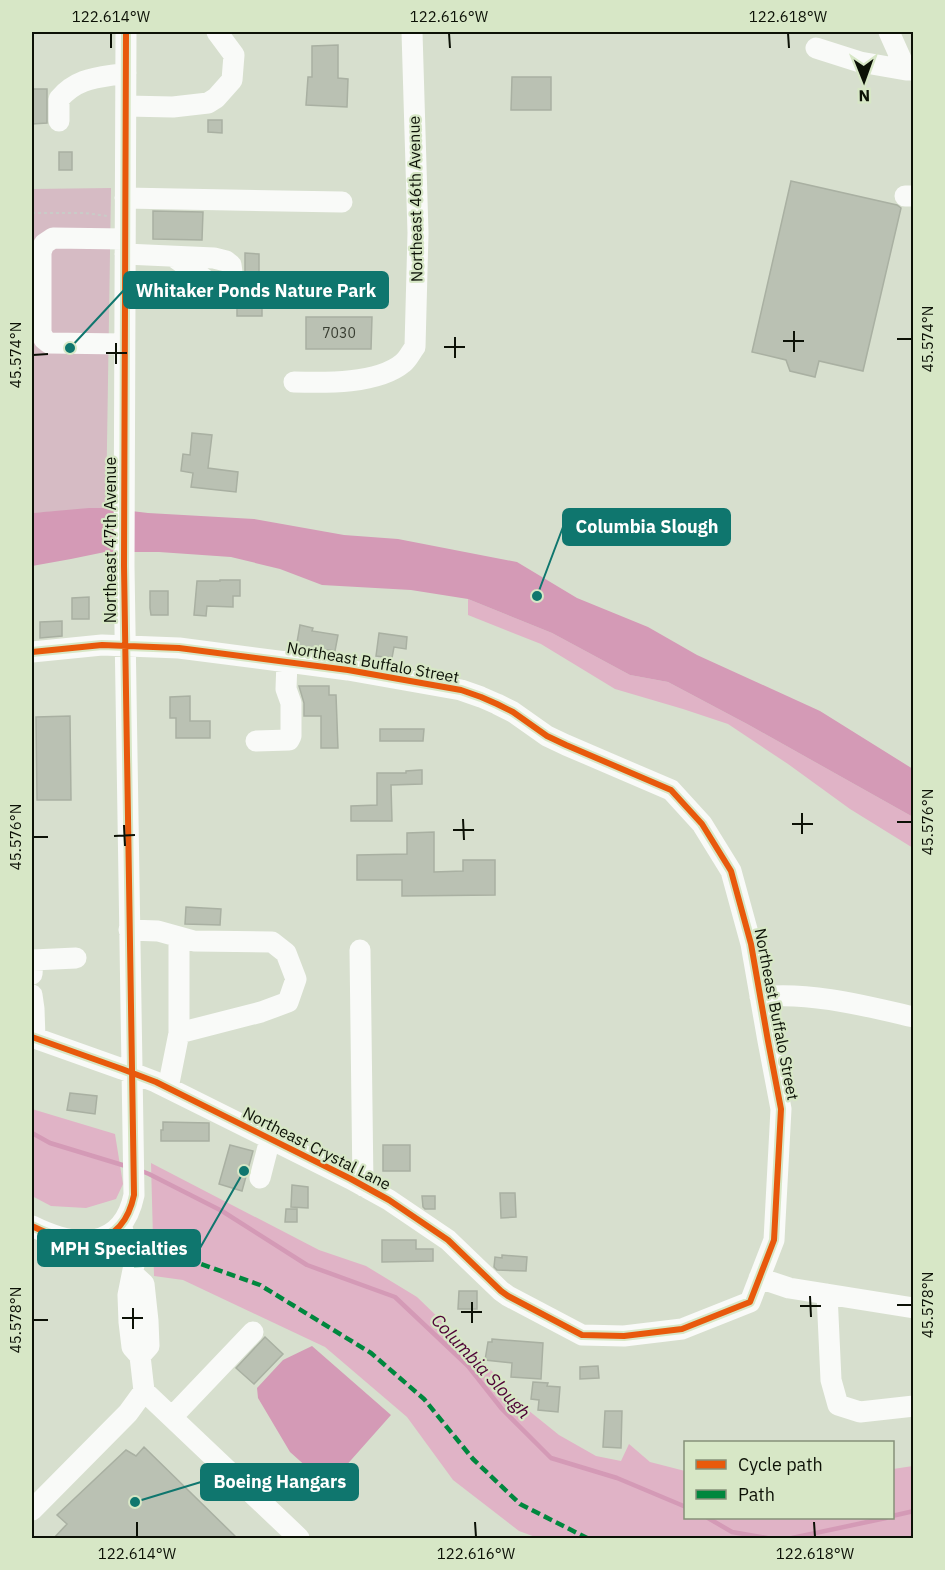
<svg xmlns="http://www.w3.org/2000/svg" width="945" height="1570" viewBox="0 0 945 1570" font-family="'IBM Plex Sans',sans-serif">
  <rect width="100%" height="100%" fill="#d7dfce"/>
  <path fill="#d6bbc4" d="M111,188L106,508L32,513V189Z"/>
  <path fill="#e0b3c6" d="M468,599L552,633L630,675L668,682L749,725L913,817V848L850,809L788,764L728,724L683,709L615,689L541,644L468,615Z
    M32,1109L115,1134L123,1184L116,1199L86,1208L51,1206L32,1196Z
    M151,1163L319,1250L366,1266L417,1297L477,1355L528,1410L559,1435L596,1456L621,1461L629,1444L650,1462L685,1471L686,1518H892L893,1469L913,1466V1538H538L519,1531L453,1480L407,1417L325,1347L183,1280L154,1276Z"/>
  <path fill="#d49ab6" d="M89,508H106L148,513L254,519L344,535L398,539L517,562L577,598L648,627L697,655L820,711L913,769V817L749,725L668,682L630,675L552,633L468,599L411,590L322,585L280,569L231,557L159,552H105L71,559L32,566V513Z
    M312,1346L391,1415L328,1486L290,1452L258,1398L257,1388L283,1360Z"/>
  <g fill="none" stroke-linecap="round" stroke-linejoin="round">
    <path stroke="#d49ab6" stroke-width="4.5" d="M32,1133L50,1143L129,1167
      M139,1170L149,1174L222,1211L307,1265L395,1297L468,1366L502,1409L551,1458L617,1478L686,1507
      M892,1516L914,1511
      M708,1518L732,1532L767,1538
      M792,1538L886,1518"/>
  </g>
  <path fill="#bac1b3" stroke="#a9b0a2" stroke-width="1.5" d="M338,45V78L348,79L347,107L306,105L308,77H312V46Z
    M512,77H551V110H511Z
    M32,89H47V123L32,124Z
    M208,120H222V133L208,132Z
    M59,152H72V170H59Z
    M791,181L897,205L901,208L863,371L819,361L815,377L790,371L786,360L752,352Z
    M153,211L203,212L202,240L153,239Z
    M245,253L259,254V274L245,273Z
    M245,295H262V316H237V302H245Z
    M306,317H372L371,349H306Z
    M192,433L212,435L208,468L238,472L236,492L191,487L193,473L181,471L183,454L190,455Z
    M220,580H240V596H233V607L207,606L206,616L194,615L197,581H220Z
    M150,591H168V615H151L150,608Z
    M89,597V619H72V598Z
    M62,621V636L40,638V622Z
    M300,625L313,628L312,631L338,635L335,651L309,647V650L296,648Z
    M379,633L407,637L406,649L394,647L392,658L376,656Z
    M299,686H329V695H336L338,748H321V716H304V703Z
    M190,696V721H210V738H176V718H170V697Z
    M70,716L71,800H37L36,717Z
    M380,729H424L423,741H380Z
    M420,770H422V784L391,785L392,821H351V806L377,805V773H406V771Z
    M434,832V872L463,871V860H495V895L402,896V880H357V855L407,854V833Z
    M186,907L221,909L220,925L185,924Z
    M70,1093L97,1096L95,1114L67,1110Z
    M163,1122L209,1123V1141H161V1130H163Z
    M230,1145L253,1151L242,1191L219,1184Z
    M383,1145H410V1171H383Z
    M292,1185L308,1187V1208L291,1207Z
    M500,1193H515L516,1217L501,1218Z
    M422,1196H435V1209H425L423,1207Z
    M286,1209H297V1222H285Z
    M382,1240H416V1249H433V1261L382,1262Z
    M502,1255L527,1257L526,1271L497,1270L494,1267L495,1257L502,1258Z
    M459,1291H477V1309H458Z
    M265,1337L283,1354L254,1384L236,1368Z
    M492,1339L543,1343L541,1379L511,1377L512,1363L485,1360L488,1342H492Z
    M598,1366L599,1378L580,1379V1367Z
    M533,1382L548,1383L547,1386L560,1387L558,1412L538,1410L539,1400L531,1399Z
    M605,1411H622L621,1448L603,1447Z
    M144,1447L238,1539H53L67,1524L57,1515L126,1450L136,1456Z"/>
  <g fill="none" stroke-linecap="round" stroke-linejoin="round">
    <path stroke="#c9cbc7" stroke-width="2" stroke-dasharray="3 3" stroke-linecap="butt" d="M32,213H85L107,216"/>
    <path stroke="#f9faf8" stroke-width="21" d="M889,32L906,70
      M816,48L860,62L906,70H914
      M126,106L173,107L208,103L216,98L232,80L234,55L217,32
      M59,121V99C78,77 98,78 126,73
      M905,196H914
      M125,198L342,202
      M125,254L214,258L226,261L231,265C233,277 234,280 223,286L210,283L174,257
      M124,344L49,343L44,339L41,333V252L44,244L53,238L125,239
      M294,382C325,383 378,384 403,363C408,359 411,352 415,347L418,233L412,32
      M32,652L102,645L179,648L348,670L461,690L481,697L497,704L513,712L547,736L566,745L671,790L702,824L731,871L751,944L768,1041L781,1109L774,1240L750,1302L682,1329L624,1336L582,1335L508,1296L501,1291L448,1240L389,1200L351,1179L156,1082L122,1069L32,1037
      M256,741L289,740L291,736V703L286,689L287,661
      M129,930L158,931L194,941L272,942L286,953L296,979L288,1002L261,1012L179,1033
      M360,950L363,1186
      M32,974L33,960L76,958
      M32,995L34,1009L35,1038
      M760,997C808,991 866,1006 914,1017
      M168,1088L179,1033V937
      M260,1178L270,1139
      M32,1226C74,1247 122,1252 134,1195L124,566L126,32
      M133,1274L144,1284L148,1321L149,1346L140,1356
      M759,1278L789,1288L914,1308
      M827,1294L831,1380L838,1405L860,1412L914,1406
      M144,1391L299,1538
      M172,1417L253,1332
      M32,1510L128,1413L144,1391L140,1356L132,1347L129,1322L128,1295L134,1265L121,1225"/>
    <path stroke="#00873e" stroke-width="4.5" stroke-dasharray="9 4.5" stroke-linecap="butt" d="M134,1265L198,1263L260,1285L371,1353L424,1399L473,1459L520,1504L587,1538"/>
    <g stroke="#d7e7c6" stroke-width="10">
      <path id="cycleway" d="M32,652L102,645L179,648L348,670L461,690L481,697L497,704L513,712L547,736L566,745L671,790L702,824L731,871L751,944L768,1041L781,1109L774,1240L750,1302L682,1329L624,1336L582,1335L508,1296L501,1291L448,1240L389,1200L351,1179L156,1082L122,1069L32,1037
        M32,1226C74,1247 122,1252 134,1195L124,566L126,32"/>
    </g>
    <use href="#cycleway" stroke="#e8590c" stroke-width="6"/>
  </g>
  <path fill="none" stroke="#0c1106" stroke-width="2" d="M111,33V48M449,33L450,48M788,33L789,48M794,331V352M455,337V358M897,339H912M783,341H804M116,343V364M444,347H465M106,353H127M33,355L48,354M802,813V834M463,819L464,840M897,822H912M792,824H813M124,825L125,846M453,830H474M114,836L135,835M33,837H48M810,1296L811,1317M472,1302V1323M897,1305H912M800,1306H821M133,1308V1329M461,1312H482M122,1318H143M33,1320H48M137,1522V1537M475,1522L476,1537M814,1522L815,1537"/>
  <g text-anchor="middle" dominant-baseline="central" stroke-width="4.5" stroke-linejoin="round" paint-order="stroke">
    <g font-size="14" fill="#383d31">
      <text x="339" y="333">7030</text>
    </g>
    <g font-size="16" fill="#0c1106" stroke="#d7e7c6">
      <text transform="translate(415 199) rotate(-91)">Northeast 46th Avenue</text>
      <text transform="translate(110 540) rotate(-90)">Northeast 47th Avenue</text>
      <text transform="translate(373 662) rotate(10)">Northeast Buffalo Street</text>
      <text transform="translate(777 1014) rotate(79)">Northeast Buffalo Street</text>
      <text transform="translate(317 1148) rotate(27)">Northeast Crystal Lane</text>
    </g>
    <g font-size="18" font-style="italic" fill="#4e0035" stroke="#d7e7c6">
      <text transform="translate(481 1366) rotate(47)">Columbia Slough</text>
    </g>
  </g>
  <path fill="none" stroke="#0f766e" stroke-width="2" d="M70 348L124 290M537 596L563 527M244 1171L200 1248M135 1502L201 1482"/>
  <g fill="#0f766e" stroke="#d7e7c6" stroke-width="2">
    <circle cx="70" cy="348" r="6"/>
    <circle cx="537" cy="596" r="6"/>
    <circle cx="244" cy="1171" r="6"/>
    <circle cx="135" cy="1502" r="6"/>
  </g>
  <g fill="#0f766e" stroke="#0f766e" stroke-width="2">
    <rect x="124" y="272" width="264" height="36" rx="6"/>
    <rect x="563" y="509" width="167" height="36" rx="6"/>
    <rect x="38" y="1230" width="162" height="36" rx="6"/>
    <rect x="201" y="1464" width="157" height="36" rx="6"/>
  </g>
  <g font-size="18" text-anchor="middle" font-weight="bold" fill="#fff">
    <text x="256" y="297">Whitaker Ponds Nature Park</text>
    <text x="647" y="533">Columbia Slough</text>
    <text x="119" y="1255">MPH Specialties</text>
    <text x="280" y="1488">Boeing Hangars</text>
  </g>
  <rect width="945" height="1570" fill="none" stroke="#d7e7c6" stroke-width="66"/>
  <rect x="684" y="1441" width="210" height="78" fill="#d7e7c6" stroke="#869179" stroke-width="1.5"/>
  <rect x="696" y="1460" width="30" height="9" fill="#e8590c" stroke="#869179" stroke-width="1.5"/>
  <text x="738" y="1471" font-size="18" fill="#0c1106">Cycle path</text>
  <rect x="696" y="1490" width="30" height="9" fill="#00873e" stroke="#869179" stroke-width="1.5"/>
  <text x="738" y="1501" font-size="18" fill="#0c1106">Path</text>
  <g transform="translate(864 81) rotate(179)" stroke="#d7e7c6" stroke-width="4.5" paint-order="stroke">
  <path d="M0-4.5L10 22L0 15L-10 22Z" fill="#0c1106"/>
  <text y="-9" font-size="16" font-weight="bold" text-anchor="middle" fill="#0c1106">N</text>
  </g>
  <rect x="33" y="33" width="879" height="1504" fill="none" stroke="#0c1106" stroke-width="2"/>
  <g font-size="15" text-anchor="middle" fill="#0c1106">
    <text x="111" y="22">122.614°W</text>
    <text x="449" y="22">122.616°W</text>
    <text x="788" y="22">122.618°W</text>
    <text transform="translate(928 339) rotate(-90)" y="5">45.574°N</text>
    <text transform="translate(16 355) rotate(-90)" y="5">45.574°N</text>
    <text transform="translate(928 822) rotate(-90)" y="5">45.576°N</text>
    <text transform="translate(16 837) rotate(-90)" y="5">45.576°N</text>
    <text transform="translate(928 1305) rotate(-90)" y="5">45.578°N</text>
    <text transform="translate(16 1320) rotate(-90)" y="5">45.578°N</text>
    <text x="137" y="1559">122.614°W</text>
    <text x="476" y="1559">122.616°W</text>
    <text x="815" y="1559">122.618°W</text>
  </g>
</svg>
